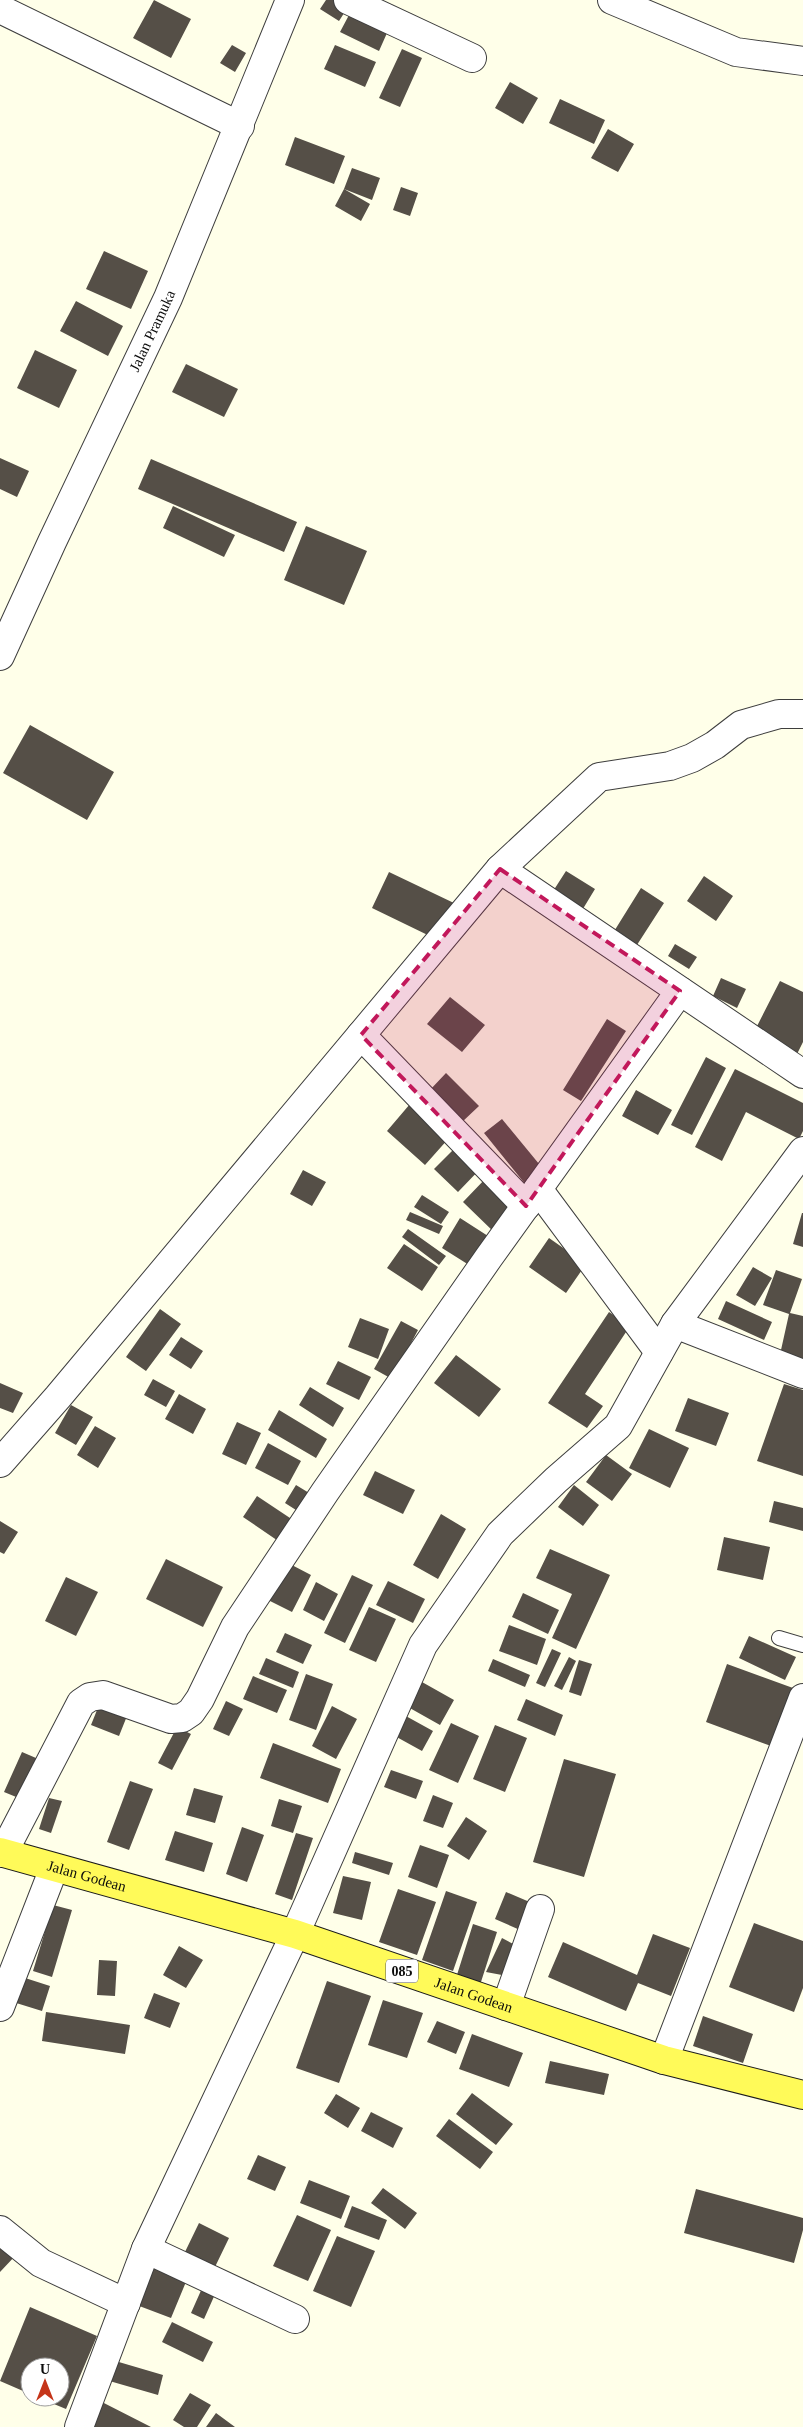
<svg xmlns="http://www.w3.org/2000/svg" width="803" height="2427" viewBox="0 0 803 2427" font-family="Georgia,serif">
  <rect width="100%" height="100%" fill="#ffffe9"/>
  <path fill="#554f47" d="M154,0L191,19L171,58L133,38Z
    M326,0H336L348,7L339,21L320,9Z
    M349,15L387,33L379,51L340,32Z
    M232,45L246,53L235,72L220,63Z
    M335,45L376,62L365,87L324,69Z
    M402,49L422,58L400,107L379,98Z
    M510,82L538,98L523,124L495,108Z
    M560,99L605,120L594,144L549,123Z
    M608,129L634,144L618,172L591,158Z
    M295,137L345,156L334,184L285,165Z
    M352,168L380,178L372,200L344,189L370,204L361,221L335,206L344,189Z
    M401,187L418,193L410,216L393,210Z
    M104,251L148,271L131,309L86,289Z
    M76,301L123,326L108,356L60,331Z
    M35,350L77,370L59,408L17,388Z
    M186,364L238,389L224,417L172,392Z
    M0,458L29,471L17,497L0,489Z
    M151,459L297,522L284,552L138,489Z
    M173,506L235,535L224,557L163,528Z
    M306,526L367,551L344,605L284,580Z
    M30,725L114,772L87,820L3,773Z
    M566,871L595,889L578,917L548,899Z
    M389,872L456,904L438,940L372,908Z
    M704,876L733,896L716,921L687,901Z
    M641,888L664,903L635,948L613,933Z
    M675,944L697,957L689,969L668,956Z
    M721,978L746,989L737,1008L713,996Z
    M780,981L803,992V1042L796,1056L753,1034Z
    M450,997L485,1025L462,1052L427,1024Z
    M607,1019L626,1031L581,1101L563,1090Z
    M706,1057L726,1068L692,1135L671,1125Z
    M735,1069L803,1103V1131L799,1139L746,1112L722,1161L695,1147Z
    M446,1073L479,1106L461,1123L429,1091Z
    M636,1090L672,1110L658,1135L622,1116Z
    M410,1104L449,1138L425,1165L387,1131Z
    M502,1119L544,1170L526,1185L484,1133Z
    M459,1144L483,1166L458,1192L434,1169Z
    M303,1170L326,1182L312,1206L290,1194Z
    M487,1177L521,1210L497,1235L463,1202Z
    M422,1195L449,1212L441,1224L414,1207Z
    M410,1212L443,1226L439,1234L406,1220Z
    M802,1213H803V1247L793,1244Z
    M460,1218L488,1236L469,1265L442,1248Z
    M408,1229L446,1256L439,1265L402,1237Z
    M549,1238L586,1264L566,1293L529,1267Z
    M404,1244L438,1267L422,1291L387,1268Z
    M753,1267L772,1278L755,1306L736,1295Z
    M776,1270L802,1279L790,1313L803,1316V1364L779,1359L789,1314L763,1305Z
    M726,1301L772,1322L764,1340L718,1319Z
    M160,1309L181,1324L146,1371L126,1357Z
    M609,1312L630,1326L585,1394L603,1406L587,1428L548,1403Z
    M360,1318L389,1329L378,1359L348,1347Z
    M401,1321L418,1330L392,1379L374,1369Z
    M181,1337L203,1351L191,1369L169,1355Z
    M456,1355L501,1389L479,1417L434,1383Z
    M338,1361L371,1377L359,1400L326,1384Z
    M153,1379L175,1391L166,1407L144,1395Z
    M0,1383L23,1393L13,1413L0,1408Z
    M784,1384L803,1390V1476L757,1461Z
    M310,1387L344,1408L333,1427L299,1405Z
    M179,1394L206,1409L193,1434L165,1419Z
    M688,1398L729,1413L716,1446L675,1431Z
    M71,1405L93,1417L76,1445L55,1433Z
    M279,1410L327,1439L316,1458L268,1430Z
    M237,1422L261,1433L246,1465L222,1454Z
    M95,1426L116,1438L98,1468L77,1455Z
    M649,1429L689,1448L670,1488L629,1468Z
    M268,1443L301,1461L288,1485L255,1468Z
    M606,1455L632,1474L612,1501L586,1482Z
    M375,1471L415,1490L403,1514L363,1495Z
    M296,1485L319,1499L307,1517L285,1503Z
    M574,1485L599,1505L583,1526L558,1507Z
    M257,1496L302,1526L287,1547L243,1517Z
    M774,1501L803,1508V1531L769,1522Z
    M441,1514L466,1529L438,1579L413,1565Z
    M0,1521L18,1532L4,1554L0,1552Z
    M724,1537L770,1547L763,1580L717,1570Z
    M550,1549L610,1575L576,1649L552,1638L572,1594L536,1578Z
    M166,1559L223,1587L203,1627L146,1599Z
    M288,1563L311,1575L292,1612L268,1600Z
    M352,1575L373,1585L345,1643L324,1633Z
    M66,1577L98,1592L76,1636L45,1621Z
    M388,1581L425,1599L413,1623L376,1605Z
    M316,1582L338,1594L324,1621L303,1610Z
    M523,1593L559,1610L548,1634L512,1617Z
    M369,1607L396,1619L376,1662L349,1650Z
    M509,1625L546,1639L537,1665L499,1651Z
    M285,1633L312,1645L303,1664L276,1652Z
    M749,1636L796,1657L785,1680L739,1658Z
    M552,1649L561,1653L545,1687L536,1683Z
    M569,1657L576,1661L562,1690L554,1686Z
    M266,1658L299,1672L293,1688L259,1674Z
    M493,1659L530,1675L525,1687L488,1671Z
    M579,1660L592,1664L581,1696L569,1692Z
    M727,1664L793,1688L771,1746L706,1722Z
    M306,1674L333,1684L316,1730L289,1720Z
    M253,1676L287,1690L277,1713L243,1699Z
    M422,1682L454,1700L440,1725L408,1707Z
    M526,1699L563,1715L555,1736L517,1720Z
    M226,1701L243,1709L229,1736L213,1729Z
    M99,1705L127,1716L119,1736L91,1725Z
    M332,1706L357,1719L336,1759L312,1746Z
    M404,1715L433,1731L422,1751L393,1735Z
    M451,1723L479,1736L458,1783L429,1770Z
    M495,1725L527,1738L505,1792L473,1779Z
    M177,1727L191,1734L172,1770L158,1763Z
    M273,1743L341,1769L328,1803L260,1778Z
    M22,1752L43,1761L26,1801L4,1792Z
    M564,1759L616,1774L584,1877L533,1862Z
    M391,1770L423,1781L416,1799L384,1787Z
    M130,1781L153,1789L129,1850L107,1842Z
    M194,1788L223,1796L215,1823L186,1815Z
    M433,1795L453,1803L443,1828L423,1821Z
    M49,1798L62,1801L51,1833L39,1829Z
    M279,1799L302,1806L293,1833L271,1826Z
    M466,1817L487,1831L469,1860L447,1846Z
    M242,1827L264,1835L247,1882L226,1874Z
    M175,1831L213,1843L204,1872L165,1860Z
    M296,1833L313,1838L292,1900L275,1894Z
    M420,1845L449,1855L437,1888L408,1877Z
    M355,1852L393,1863L389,1875L352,1863Z
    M343,1876L371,1882L362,1920L333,1913Z
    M398,1889L436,1902L417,1955L379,1942Z
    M446,1891L477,1902L453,1971L422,1960Z
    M506,1892L532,1903L520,1930L495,1919Z
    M53,1905L72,1910L52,1977L33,1971Z
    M754,1923L803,1941V1988L794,2012L729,1987Z
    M473,1924L497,1932L480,1985L456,1978Z
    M653,1934L690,1948L671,1996L638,1983L626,2011L548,1977L563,1942L637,1975Z
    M502,1938L515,1945L502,1975L486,1972Z
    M179,1946L203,1960L186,1988L163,1975Z
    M99,1960L117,1961L115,1996L97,1995Z
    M22,1977L50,1986L42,2011L13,2002Z
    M327,1981L371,1996L339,2083L296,2068Z
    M154,1993L180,2003L170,2028L144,2018Z
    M383,2000L423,2013L407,2058L368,2045Z
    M46,2012L130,2025L125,2054L42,2041Z
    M703,2016L753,2034L743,2063L693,2046Z
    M437,2021L465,2032L456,2054L427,2042Z
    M472,2034L523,2053L509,2087L459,2069Z
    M550,2061L609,2074L604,2095L545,2083Z
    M472,2093L513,2124L496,2145L456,2114Z
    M336,2094L360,2108L348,2128L324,2113Z
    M371,2112L403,2128L393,2148L361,2131Z
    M449,2119L493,2152L480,2169L436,2136Z
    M258,2155L286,2167L275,2191L247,2179Z
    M309,2180L350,2196L341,2219L300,2203Z
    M383,2188L417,2213L405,2229L371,2203Z
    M696,2189L803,2218V2230L794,2263L684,2233Z
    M352,2206L387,2220L379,2240L344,2227Z
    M297,2215L331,2230L308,2281L273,2266Z
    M199,2223L229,2238L214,2269L184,2254Z
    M337,2236L375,2251L351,2307L313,2291Z
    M0,2240L16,2255L0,2272Z
    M151,2262L188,2277L171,2318L134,2304Z
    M203,2286L216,2292L204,2319L191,2313Z
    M30,2307L97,2336L66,2409L37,2397H60V2367H30V2394L0,2381Z
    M172,2322L213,2342L203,2362L162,2342Z
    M112,2360L163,2375L158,2395L106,2380Z
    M190,2393L211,2405L197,2427H184L173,2420Z
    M98,2400L151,2427H91Z
    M216,2413L235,2427H206Z"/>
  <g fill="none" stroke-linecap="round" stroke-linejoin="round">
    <g stroke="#3e3e3e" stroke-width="16">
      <path id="lane" d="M779,1638L803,1645"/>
    </g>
    <g stroke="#3e3e3e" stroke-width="30">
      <g id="street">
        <path d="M348,0L472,58"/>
        <path d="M612,0L736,52L803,61"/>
        <path d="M0,9L240,126"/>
        <path id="s1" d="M0,656L52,542L168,298L290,0"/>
        <path d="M500,869L803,1074"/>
        <path d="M361,1035L526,1206"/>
        <path d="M538,1189L659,1352"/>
        <path d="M675,1324L803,1374"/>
        <path d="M0,1463L58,1397L500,869L599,777L670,766L692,758L715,745L741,725L779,714H803"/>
        <path d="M3,1853L81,1703L90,1697L103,1695L171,1719L182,1718L191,1712L200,1699L235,1627L325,1492L489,1257L680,991"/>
        <path d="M506,2006L540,1909"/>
        <path d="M0,2007L54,1868"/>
        <path d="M664,2060L803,1698"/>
        <path d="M0,2230L41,2263L126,2303"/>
        <path d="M146,2249L295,2319"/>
        <path d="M79,2427L146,2249L295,1934L423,1645L500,1534L556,1480L618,1426L675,1324L803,1151"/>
      </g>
    </g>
    <g stroke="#1c1c1c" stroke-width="30">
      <g id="primary">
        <path id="s2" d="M0,1852L295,1934L664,2060L803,2095"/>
      </g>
    </g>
    <use href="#lane" stroke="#fff" stroke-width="14"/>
    <use href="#street" stroke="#fff" stroke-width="28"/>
    <use href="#primary" stroke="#fffa59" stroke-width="28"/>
  </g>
  <path fill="#c2185b" fill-opacity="0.2" stroke="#c2185b" stroke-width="4" stroke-dasharray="10 6" stroke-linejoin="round" d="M500,869L680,991L526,1206L361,1035Z"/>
  <g text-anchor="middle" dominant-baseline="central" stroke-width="5" stroke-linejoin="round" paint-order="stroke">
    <rect fill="#fff" stroke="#545454" stroke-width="1" x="386" y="1959.5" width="32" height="23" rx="4"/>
    <g font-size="14" font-weight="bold" fill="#0b0b0b">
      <text x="402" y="1971">085</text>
    </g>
    <g font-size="15" fill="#0b0b0b" stroke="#fff">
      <text stroke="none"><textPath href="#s1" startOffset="359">Jalan Pramuka</textPath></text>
      <text stroke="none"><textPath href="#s2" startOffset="90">Jalan Godean</textPath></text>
      <text stroke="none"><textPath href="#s2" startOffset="495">Jalan Godean</textPath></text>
    </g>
  </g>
  <g transform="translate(45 2382)"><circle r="24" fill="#ffffff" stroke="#9d9d9d"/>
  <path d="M0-4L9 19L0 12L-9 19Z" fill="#c53519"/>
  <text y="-8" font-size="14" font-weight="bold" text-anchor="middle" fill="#0b0b0b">U</text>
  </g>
</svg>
